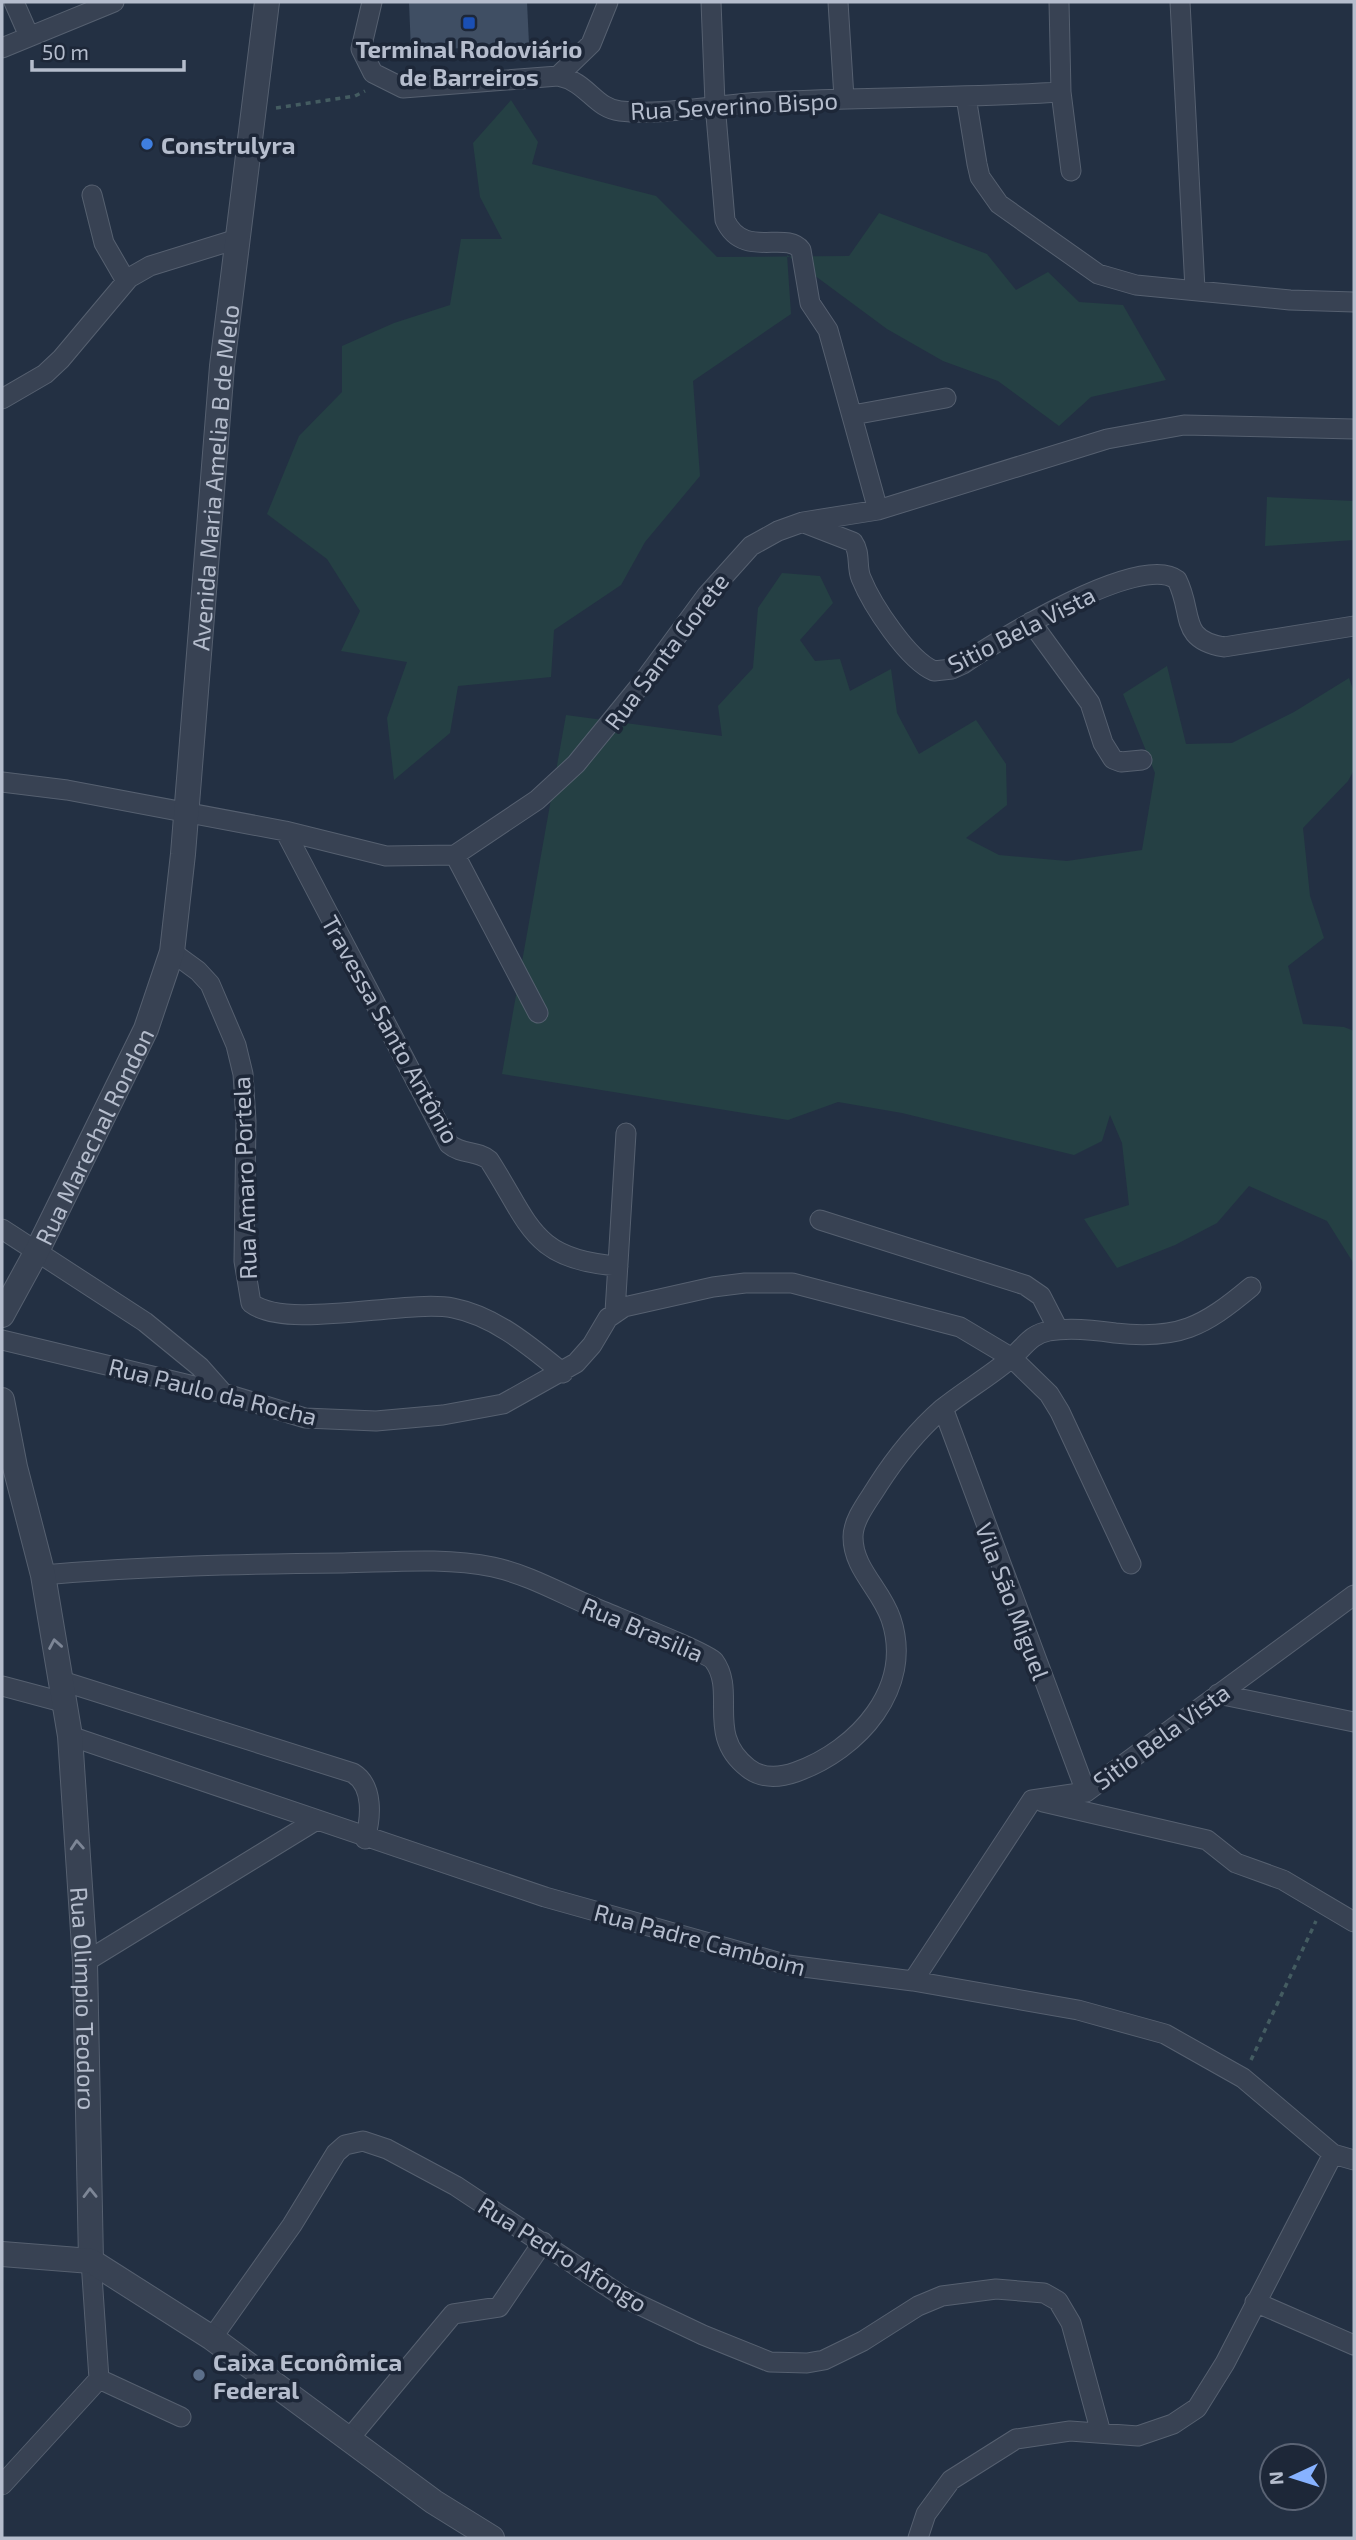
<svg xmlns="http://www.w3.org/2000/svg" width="1356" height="2540" viewBox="0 0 1356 2540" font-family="'Exo 2',sans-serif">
  <rect width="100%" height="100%" fill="#233043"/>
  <path fill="#254044" d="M511,100L538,142L532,164L656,196L717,257L849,256L879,213L987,254L1016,290L1048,272L1079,302L1123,305L1166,380L1091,397L1059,426L998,381L943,361L887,329L787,255L791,314L693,381L700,476L645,542L621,585L554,630L551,677L458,686L450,733L394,780L387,718L407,662L341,651L360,611L327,559L267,514L299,436L342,392V346L394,323L450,305L461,239H502L480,197L473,143Z
    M1267,497L1354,501V540L1265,546Z
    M782,573L820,576L833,603L800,640L815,661L840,659L850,691L891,669L897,713L919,754L976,720L1006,764L1007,805L966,838L999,855L1067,861L1142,850L1155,773L1123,694L1167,666L1186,744L1232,743L1294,712L1349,678L1354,692V770L1348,781L1303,828L1310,896L1324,938L1288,966L1303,1024L1344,1027L1354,1031V1264L1327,1221L1249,1186L1217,1223L1175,1245L1117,1268L1084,1219L1129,1205L1122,1143L1110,1115L1102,1141L1074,1155L902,1113L838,1102L788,1120L502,1074L566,715L722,736L718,706L753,668L758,608Z"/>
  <path fill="#3f4e63" d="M409,2H527L529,44L411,51Z"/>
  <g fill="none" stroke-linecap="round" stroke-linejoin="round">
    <g stroke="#566070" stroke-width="21">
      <path id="minor" d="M14,2L29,36
        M372,2L361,49L373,73L403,88L558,76C588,82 594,108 620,111C662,116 720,104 763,102C863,97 962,98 1061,92
        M711,2L715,104L725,220C743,260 786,230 801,250L810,303L828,330L878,510
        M838,2L844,98
        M1059,2L1061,92L1071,171
        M1180,2L1195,289
        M2,48L114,2
        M558,76L591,44L608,2
        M966,97L977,164L980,177L999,204L1098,274L1136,285L1290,300L1354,302
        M92,195L104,243L126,281
        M2,399L45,374L61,359L129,278L150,266L237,239
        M853,415L946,398
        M804,523L853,542C861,553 856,566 861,578C872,605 908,660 934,671L952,669L963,664C997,641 1141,551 1177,580C1194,614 1178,639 1224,647L1354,626
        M1031,622L1090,703L1103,743L1113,759L1121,762L1142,760
        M2,782L67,790L285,831L386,856L455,855L537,800L576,764L643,682L707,595L751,546L778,531L803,522L878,510L1107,439L1184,425L1354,429
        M285,831L449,1144C462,1155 477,1150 489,1160C530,1223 531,1260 618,1266
        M455,855L538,1013
        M172,952L198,971L210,984L236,1045L243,1074L246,1121L244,1261L251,1303C287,1331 406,1299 453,1308C495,1316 531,1347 563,1373
        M820,1220L1025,1285L1041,1296L1058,1329
        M2,1229L145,1322L200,1367L223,1393
        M615,1312L626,1133
        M2,1340L223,1393L305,1418L376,1421L443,1415L503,1404L576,1363L592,1345L608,1318L624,1307L713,1287L745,1283H792L960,1327L1012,1358L1049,1394L1060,1412L1131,1564
        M943,1408L1086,1792
        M43,1575C143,1566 243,1564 343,1563C392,1562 445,1557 493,1567C529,1575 560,1593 593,1607C611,1615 708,1653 714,1661C737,1692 705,1735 748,1768C762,1779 779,1778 796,1772C858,1750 914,1688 891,1619C881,1589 853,1569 853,1537C853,1519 869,1500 878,1485C896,1457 917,1431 942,1409C964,1391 989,1377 1010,1359C1024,1348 1030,1334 1049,1331C1070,1327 1095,1330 1115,1333C1179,1340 1203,1327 1251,1287
        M62,1681L353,1773C374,1786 371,1818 365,1839
        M2,1686L66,1703
        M1218,1694L1354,1722
        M70,1736L545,1897L788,1965L913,1981L1078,2010L1165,2034L1243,2078L1333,2154L1354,2160
        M1043,1802L1207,1840L1236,1863L1283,1880L1354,1922
        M85,1962L315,1821
        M913,1981L1032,1800L1086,1792L1354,1595
        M1255,2302L1354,2345
        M212,2338L292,2225L336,2153L345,2145L363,2141L387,2149L456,2186L625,2298L703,2335L770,2362L807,2363L824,2360L863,2341L918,2306L942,2296L996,2289L1044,2293L1058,2301L1071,2323L1101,2433
        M99,2379L181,2417
        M349,2439L453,2314L499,2307L543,2242
        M2,2485L99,2379L91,2261
        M918,2538L926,2514L951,2480L1016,2439L1070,2431L1138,2436L1173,2424L1197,2408L1225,2363L1333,2154"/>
    </g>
    <g stroke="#566070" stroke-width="26">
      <g id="tertiary">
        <path id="s1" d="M2,1315L37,1251L146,1029L172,952L183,854L222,366L267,2"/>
        <path id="s2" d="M2,1400L15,1467L43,1575L70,1736L85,1962L91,2261"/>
        <path d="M2,2254L91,2261L212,2338L434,2502L492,2538"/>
      </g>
    </g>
    <path stroke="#445c61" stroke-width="3.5" stroke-dasharray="5 5" stroke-linecap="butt" d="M276,108L355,96L365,91
      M1251,2060L1316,1921"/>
    <use href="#minor" stroke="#384253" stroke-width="19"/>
    <use href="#tertiary" stroke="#384253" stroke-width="24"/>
  </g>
  <defs><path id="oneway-chevron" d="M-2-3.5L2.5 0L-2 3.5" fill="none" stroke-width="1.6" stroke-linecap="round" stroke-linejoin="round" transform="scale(1.75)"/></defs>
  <g stroke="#7d8696">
    <use href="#oneway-chevron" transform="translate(55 1644) rotate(-100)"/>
    <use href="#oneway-chevron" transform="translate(77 1845) rotate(-94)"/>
    <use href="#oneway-chevron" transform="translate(90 2193) rotate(-91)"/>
  </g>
  <rect fill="#1a4fb4" stroke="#1d2738" stroke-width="2.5" x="462" y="16" width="14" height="14" rx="3.5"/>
  <circle fill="#3f7fe0" stroke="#1d2738" stroke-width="2.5" cx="147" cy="144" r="7"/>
  <circle fill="#5c6f8a" stroke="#1d2738" stroke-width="2.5" cx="199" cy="2375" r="7"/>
  <g text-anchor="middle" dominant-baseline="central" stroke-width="7" stroke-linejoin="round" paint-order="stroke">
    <g font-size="24" font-weight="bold" fill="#b5bdcd" stroke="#1d2738" text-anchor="start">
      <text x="469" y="48" text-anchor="middle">Terminal Rodoviário<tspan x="469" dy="28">de Barreiros</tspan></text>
      <text x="161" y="144">Construlyra</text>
      <text x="213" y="2361">Caixa Econômica<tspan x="213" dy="28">Federal</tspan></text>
    </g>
    <g font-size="24" fill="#b5bdcd" stroke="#1d2738">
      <text transform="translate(734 105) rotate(-3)">Rua Severino Bispo</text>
      <text stroke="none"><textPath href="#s1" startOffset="878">Avenida Maria Amelia B de Melo</textPath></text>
      <text transform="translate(1021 629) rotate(-27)">Sitio Bela Vista</text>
      <text transform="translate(666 651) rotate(-53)">Rua Santa Gorete</text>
      <text transform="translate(391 1029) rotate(61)">Travessa Santo Antônio</text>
      <text stroke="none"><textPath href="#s1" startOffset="201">Rua Marechal Rondon</textPath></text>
      <text transform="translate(244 1178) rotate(-92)">Rua Amaro Portela</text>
      <text transform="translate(213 1391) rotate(14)">Rua Paulo da Rocha</text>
      <text transform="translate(1013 1601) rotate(69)">Vila São Miguel</text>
      <text transform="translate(643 1629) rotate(23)">Rua Brasilia</text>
      <text transform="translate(1161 1736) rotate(-36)">Sitio Bela Vista</text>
      <text transform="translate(700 1939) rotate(15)">Rua Padre Camboim</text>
      <text stroke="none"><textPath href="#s2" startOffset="606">Rua Olimpio Teodoro</textPath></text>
      <text transform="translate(563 2254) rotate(32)">Rua Pedro Afongo</text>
    </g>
  </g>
  <rect width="1356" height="2540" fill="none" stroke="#b5bdcd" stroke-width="7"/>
  <g transform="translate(1293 2477) rotate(266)"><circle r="33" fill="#1d2738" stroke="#5a6374" stroke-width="2"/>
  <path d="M0-5L12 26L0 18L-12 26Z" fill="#87b2ff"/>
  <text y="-10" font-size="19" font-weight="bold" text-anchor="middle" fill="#b5bdcd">N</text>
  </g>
  <path d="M32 60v10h152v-10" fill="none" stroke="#b5bdcd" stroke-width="3.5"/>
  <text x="42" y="60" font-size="21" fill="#b5bdcd" stroke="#1d2738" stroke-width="5" paint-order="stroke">50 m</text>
</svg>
